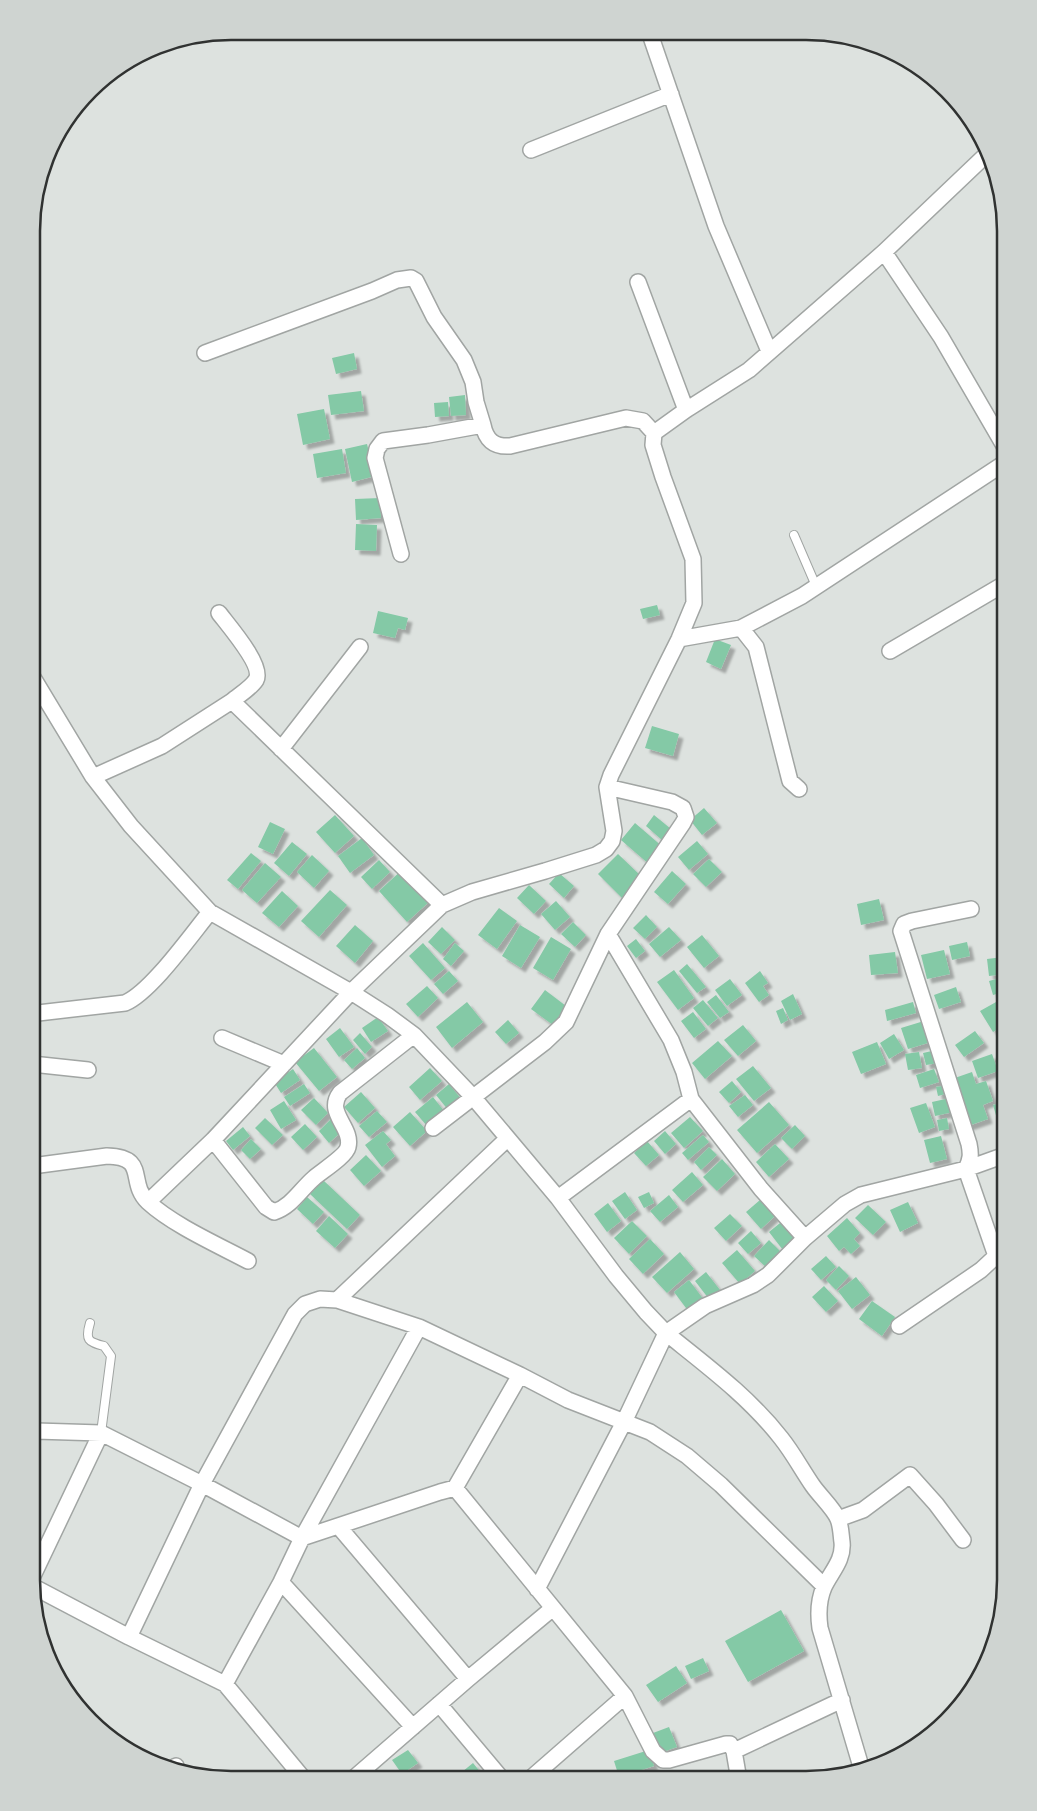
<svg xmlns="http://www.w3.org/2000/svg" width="1037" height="1811" viewBox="0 0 1037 1811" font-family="'Varela Round',sans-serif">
  <defs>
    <filter id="shadow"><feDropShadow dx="4.5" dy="4.5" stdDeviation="1" flood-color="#0004"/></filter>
  </defs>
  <rect width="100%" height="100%" fill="#dde2df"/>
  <path fill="#84c9a6" filter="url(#shadow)" d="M354,353L357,369L336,374L332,358Z
    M361,391L364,411L331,415L328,395Z
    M465,395L466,415L451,416L449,397Z
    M448,402L449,416L435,417L434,403Z
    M324,409L330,439L303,445L297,414Z
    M367,444L375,476L352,482L345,449Z
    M342,449L346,473L317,478L313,454Z
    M380,498L381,518L356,520L355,499Z
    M356,524L377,525L376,551L355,550Z
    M657,605L660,615L643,619L640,609Z
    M378,611L408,618L405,630L398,628L395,638L373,633Z
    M715,639L731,645L721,669L706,662Z
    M652,726L679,734L673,756L645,748Z
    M704,808L717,823L702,835L690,820Z
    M335,815L354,836L335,853L316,832Z
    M654,815L671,829L662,840L646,826Z
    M270,822L285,829L273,854L258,847Z
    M635,823L664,848L650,865L621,840Z
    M362,838L374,855L350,873L338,856Z
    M697,841L708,854L689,870L678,857Z
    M292,842L307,854L289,876L274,863Z
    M251,853L261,861L238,889L227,880Z
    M618,854L642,877L622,898L598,874Z
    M312,855L329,871L314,888L297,872Z
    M709,859L722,872L706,887L693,874Z
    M379,860L390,872L372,889L361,877Z
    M265,863L281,877L257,903L242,890Z
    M403,869L431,900L407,922L379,891Z
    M672,871L686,884L668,904L654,892Z
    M559,873L574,886L564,898L549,884Z
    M529,885L546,901L534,914L517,898Z
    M330,890L347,905L319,937L301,921Z
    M282,891L298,906L279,927L262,913Z
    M879,899L884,920L861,925L857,904Z
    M556,901L570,917L555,930L541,914Z
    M499,908L517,921L497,949L478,935Z
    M646,915L657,927L645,939L633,928Z
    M573,922L586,935L575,947L561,934Z
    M355,925L373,941L355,963L336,946Z
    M520,925L540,937L521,968L502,956Z
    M442,927L455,940L441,954L428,942Z
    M669,927L681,940L660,957L649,944Z
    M702,935L719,956L704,968L687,947Z
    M551,937L571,949L553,980L533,968Z
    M636,939L645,951L636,958L627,946Z
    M967,942L970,956L952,960L949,946Z
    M423,943L445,968L431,980L409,956Z
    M455,943L464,951L451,966L443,959Z
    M944,950L950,974L927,979L921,955Z
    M895,952L898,973L871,975L869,955Z
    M1003,957L1005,974L989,976L987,959Z
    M687,964L706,987L697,993L679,971Z
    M674,970L694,998L678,1010L657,982Z
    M449,971L458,981L443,994L434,984Z
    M760,971L768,983L763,986L769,995L759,1002L745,983Z
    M1000,978L1004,992L993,995L989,981Z
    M730,979L742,995L727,1006L715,990Z
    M427,986L438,998L418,1017L406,1004Z
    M956,987L961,1002L939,1009L934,995Z
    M545,990L566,1006L553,1025L531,1009Z
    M793,994L802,1014L790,1020L781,1001Z
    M716,995L729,1012L720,1018L707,1002Z
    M1005,997V1025L993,1032L980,1011Z
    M703,1000L718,1018L708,1026L693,1008Z
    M467,1002L483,1022L452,1048L436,1027Z
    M913,1002L916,1013L887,1021L885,1010Z
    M783,1008L788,1020L781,1024L776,1011Z
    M693,1012L706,1029L694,1038L681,1021Z
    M378,1017L388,1031L371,1042L362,1028Z
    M508,1020L519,1033L506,1044L495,1032Z
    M924,1021L931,1042L908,1049L901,1028Z
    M743,1025L756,1041L738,1056L724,1040Z
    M340,1028L354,1047L339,1057L326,1039Z
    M975,1031L984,1043L964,1057L955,1045Z
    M360,1033L372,1047L365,1054L353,1040Z
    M894,1034L904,1050L889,1059L880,1043Z
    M718,1041L732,1056L705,1079L692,1063Z
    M877,1042L886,1064L861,1074L852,1052Z
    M314,1048L337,1077L319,1091L295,1062Z
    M357,1048L365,1058L352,1069L344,1060Z
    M936,1050L938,1063L926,1065L923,1053Z
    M919,1052L922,1068L908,1070L905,1054Z
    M992,1054L998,1071L978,1078L972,1061Z
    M753,1066L771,1088L754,1101L736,1079Z
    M430,1068L442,1081L420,1100L409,1087Z
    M293,1069L300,1080L281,1093L274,1082Z
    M934,1069L939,1082L920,1088L916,1075Z
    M972,1072L976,1084L986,1081L993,1101L983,1105L988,1119L965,1127L949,1080Z
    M732,1081L741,1092L729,1103L719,1092Z
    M304,1084L310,1093L290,1106L284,1097Z
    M449,1084L462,1100L449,1111L436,1095Z
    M947,1085L949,1093L938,1096L936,1087Z
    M361,1092L375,1108L358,1123L344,1107Z
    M745,1095L753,1105L738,1117L729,1106Z
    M433,1097L444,1111L427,1126L415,1112Z
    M314,1098L328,1113L316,1125L301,1110Z
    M950,1098L953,1112L935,1116L932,1102Z
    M284,1101L296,1120L281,1129L270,1110Z
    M769,1102L789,1125L757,1153L737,1130Z
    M1005,1102V1147L993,1105Z
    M926,1103L935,1127L919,1133L910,1108Z
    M377,1111L387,1122L369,1137L359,1126Z
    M410,1112L427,1131L410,1146L393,1127Z
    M690,1117L703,1131L684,1148L671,1133Z
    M265,1118L283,1135L272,1145L255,1128Z
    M947,1118L949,1129L939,1131L937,1120Z
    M331,1119L342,1131L329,1143L319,1131Z
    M305,1124L317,1137L303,1150L291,1137Z
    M795,1125L805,1136L792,1149L781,1138Z
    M243,1127L250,1136L233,1150L226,1141Z
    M383,1131L391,1140L386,1144L395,1156L382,1167L365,1145Z
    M665,1131L676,1144L665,1154L654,1141Z
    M703,1135L709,1142L688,1160L682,1153Z
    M941,1136L947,1159L930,1163L924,1140Z
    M251,1139L261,1149L250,1159L241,1150Z
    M647,1141L659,1155L646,1166L634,1153Z
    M775,1144L789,1159L769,1177L756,1162Z
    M709,1147L717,1155L701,1170L694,1162Z
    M366,1155L381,1171L364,1186L350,1170Z
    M722,1159L735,1174L717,1191L703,1177Z
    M692,1172L703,1185L683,1202L672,1190Z
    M323,1180L360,1215L347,1229L310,1194Z
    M625,1192L637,1210L625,1219L612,1201Z
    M649,1192L654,1203L644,1208L638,1197Z
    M669,1195L678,1207L660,1222L650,1211Z
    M307,1197L324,1212L313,1224L297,1209Z
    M760,1200L775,1216L761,1229L746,1212Z
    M908,1202L918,1223L900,1232L890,1210Z
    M608,1203L621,1221L607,1232L594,1214Z
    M868,1205L886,1222L873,1235L855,1218Z
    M730,1214L742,1226L726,1241L714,1228Z
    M329,1216L348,1234L335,1248L316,1231Z
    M847,1218L860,1233L854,1239L860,1246L851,1254L844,1247L839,1251L827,1236Z
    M785,1219L799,1237L783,1250L769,1232Z
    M632,1221L647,1236L629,1254L614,1238Z
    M751,1231L761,1243L748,1254L738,1243Z
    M650,1239L664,1254L643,1274L629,1259Z
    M769,1240L782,1253L767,1268L754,1256Z
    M737,1250L755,1271L740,1284L722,1263Z
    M680,1252L694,1269L667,1293L652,1277Z
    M826,1256L836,1267L821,1280L811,1269Z
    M839,1266L849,1276L836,1290L826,1280Z
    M706,1272L720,1290L709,1299L695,1281Z
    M856,1277L870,1295L852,1309L838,1291Z
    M689,1280L704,1300L689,1312L674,1292Z
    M824,1286L838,1301L826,1312L812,1297Z
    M872,1301L895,1317L882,1336L859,1319Z
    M781,1610L804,1651L748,1682L725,1641Z
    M703,1658L709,1671L691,1679L685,1666Z
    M676,1666L687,1683L658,1702L646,1685Z
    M669,1727L677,1747L660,1753L653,1733Z
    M408,1750L418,1763L402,1774L392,1760Z
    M649,1750L654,1766L619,1777L614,1761Z
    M473,1763L486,1779H459L457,1776Z
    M647,1772L649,1779H624Z"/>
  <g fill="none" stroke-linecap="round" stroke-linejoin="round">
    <g stroke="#a1a5a3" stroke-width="10">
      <path id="service" d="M794,535L816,586
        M90,1323C85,1340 88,1342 104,1346L111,1356L101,1433"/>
    </g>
    <g stroke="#a1a5a3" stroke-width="18">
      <path id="minor" d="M650,34L716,226L769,351
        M531,150L671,94
        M884,252L941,337L1006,449
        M638,282L686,410
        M205,353L372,291L397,280L411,278L416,281L434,317L464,360L473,382L476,402L483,425
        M401,554L375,458L377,449L383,441L428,435L483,425C486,440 494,447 510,446L626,418L643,421L654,433
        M219,613C228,625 264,666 256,680C251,688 239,695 232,701
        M741,628L756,647L790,781L799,789
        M679,639L741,628L802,596L1006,462
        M890,651L1006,583
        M32,676L93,777L131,826L210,912
        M281,749L360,647
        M93,777L162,746L232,701L442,905
        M608,934L671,1040L684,1072L691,1099L761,1189L805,1238
        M38,1013L125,1003C151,992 191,935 210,912L351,992L387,1015L414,1035L473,1097L558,1198L616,1276L646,1312L666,1333L624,1422L537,1589
        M222,1038L284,1064
        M32,1064L88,1070
        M433,1128L545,1042L566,1022L608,934L683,823L686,817L683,808L672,802L607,787
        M213,1140L266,1207L274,1212C291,1207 301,1189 314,1178C322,1171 346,1156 348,1147C353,1127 325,1113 340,1093L414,1035
        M32,1166L107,1156C149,1157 127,1182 148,1202C173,1225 218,1245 248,1261
        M558,1198L691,1099
        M148,1202L213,1140L351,992L442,905L472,892L545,871L596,855L606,849L612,841L614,831L607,787L611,775L679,639L694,603L693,559L663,477L653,445L654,433L686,410L749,370L884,252L988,153
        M337,1300L507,1139
        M899,1326L981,1270L996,1256L966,1169C971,1159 971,1154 969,1144L901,931L904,924L912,921L971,909
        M31,1434L36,1431L101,1433
        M455,1488L520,1375
        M838,1519L863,1510L910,1475L936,1504L963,1540
        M339,1527L468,1679
        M31,1580L101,1433L202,1484L302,1538L440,1492L455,1488L625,1696L530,1779
        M281,1582L413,1727
        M32,1586L129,1637L225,1684L303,1778
        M129,1637L202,1484L295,1314L305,1304L320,1299L337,1300L419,1327L520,1375L568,1400L650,1432L687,1456L721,1485L824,1586
        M225,1684L281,1582L302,1538L419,1327
        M625,1696L653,1751L663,1760H669L726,1744H730L734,1751L842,1700
        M439,1704L502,1779
        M734,1751L739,1780
        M174,1769L176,1766
        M862,1770L820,1628C818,1614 818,1601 824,1587C831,1572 844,1560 842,1542C841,1535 841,1526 838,1519C834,1509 820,1496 813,1486C802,1470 793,1453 781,1438C749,1397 707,1366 666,1333L705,1306L753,1285L768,1275L805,1238L845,1204L861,1195L966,1169L1005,1155
        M354,1778L468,1679L553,1608"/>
    </g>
    <use href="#service" stroke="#fff" stroke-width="8"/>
    <use href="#minor" stroke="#fff" stroke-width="15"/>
  </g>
  <path d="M0 0H1037V1811H0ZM231 40H806A191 191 0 0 1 997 231V1580A191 191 0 0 1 806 1771H231A191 191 0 0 1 40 1580V231A191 191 0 0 1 231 40Z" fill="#cfd4d1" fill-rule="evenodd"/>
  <path fill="none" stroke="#303231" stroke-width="2.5" d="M231 40H806A191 191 0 0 1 997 231V1580A191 191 0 0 1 806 1771H231A191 191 0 0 1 40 1580V231A191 191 0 0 1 231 40Z"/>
</svg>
